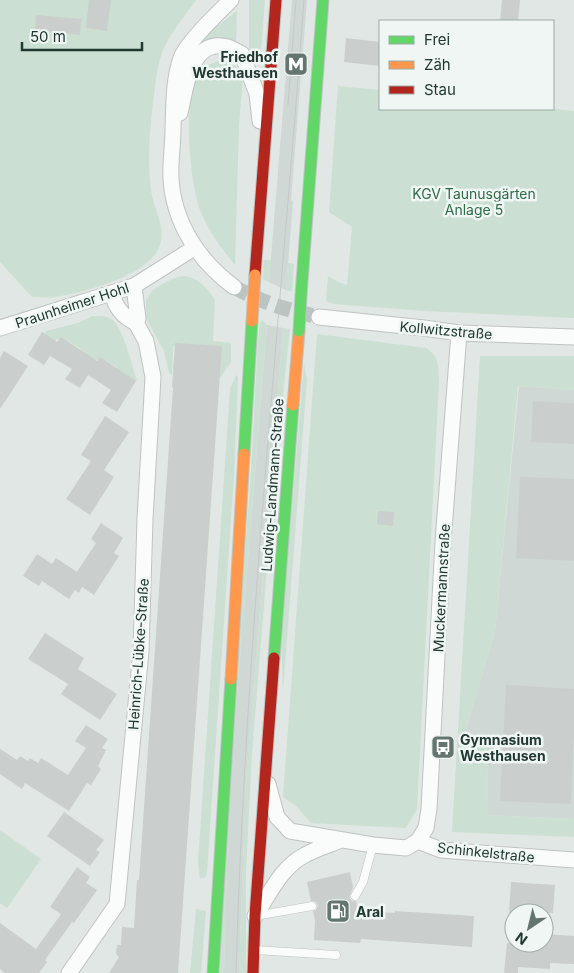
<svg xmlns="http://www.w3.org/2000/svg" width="574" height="973" viewBox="0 0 574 973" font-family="Inter,sans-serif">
  <rect width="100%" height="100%" fill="#e1e7e4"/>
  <path fill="#cfd8d4" d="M292,0H307L291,200L293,201L286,290L269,282Z
    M267,325L283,328L246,779L239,973H224L229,795Z
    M519,386L574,390V819L488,815L487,749L463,740L495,631Z"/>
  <path fill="#cbdfd2" d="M0,0H196C187,13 176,26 168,40C158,57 156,76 154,95C150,127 147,157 151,190C153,208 166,226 160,245C149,276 85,292 55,297C48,298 40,297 32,297L0,262Z
    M249,0H265L260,63L252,58L249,52Z
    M237,11L236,44L204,42L202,38Z
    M219,61L228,62L236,67L243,78L239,124L235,265C221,248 208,230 200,210C190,183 180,90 202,69C207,65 213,63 219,61Z
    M338,86L380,90V109H553L574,111V318L425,311L334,304L326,301L328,276L338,282L347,285L352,227L329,212Z
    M264,260H271L269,282L263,279Z
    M288,263L294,264L292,292L286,290Z
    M185,276C200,279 207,288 215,300L213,341L231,343V362L215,385L217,349L173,346L172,375L169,373L164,351L146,318V301L152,291L162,284L174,278Z
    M92,316C98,316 105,315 111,319C123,326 132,366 137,380L132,382L116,371L118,368L104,359L102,362L97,359L93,365L77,355L81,349L66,340L64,343L57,339L53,343L42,336L46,331L78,323Z
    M262,320L267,325L229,795L224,973H220L227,792L251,472L258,340L260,323Z
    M283,328L290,329L274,480L252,753L246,870V973H239L246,779Z
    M317,334L426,348C440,357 438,366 439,381L417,809L406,828L311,823L296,806L283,797Z
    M480,356H574V390L518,386L495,631L463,740L487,749L488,815L574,819V837L452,832Z
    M304,364L307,380L283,690L281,637Z
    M236,375L238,377L234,474L207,872L206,876L203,878H200L198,863L230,389Z
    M0,830L41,859L7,908L0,903Z
    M196,909L206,911L201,973H190Z"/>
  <path fill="#cacfcd" d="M89,0H111L107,31L86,28Z
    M502,0H520L518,21H500Z
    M36,15L81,19L80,35L35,30Z
    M346,38L380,42V66L344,62Z
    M42,332L57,342L61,337L97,361L100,357L136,381L117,412L102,403L111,390L88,375L80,388L65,379L72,369L50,356L44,365L28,355Z
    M175,343L222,346L178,973H109L119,957L116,954L117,945H121L122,927L134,928L137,880H139L173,388L172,387Z
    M4,351L28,366L0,409V358Z
    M533,401L574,403V444L531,442Z
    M105,416L129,432L104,470L114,477L90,515L66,499L91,461L81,455Z
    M520,477L574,479V561L516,558Z
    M378,511L394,512L393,526L377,524Z
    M101,523L123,538L114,553L119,556L94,595L82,587L79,593L75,590L69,599L42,581L39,586L23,576L37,554L52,564L56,558L77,572L96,543L91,539Z
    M45,633L84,658L78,669L117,694L100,720L61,694L68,684L28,659Z
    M506,685L574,689V731L571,804L500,801Z
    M86,725L108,739L102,748L106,750L98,766L101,769L91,785L87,783L69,811L25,783L22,789L0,774V749L17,760L20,756L28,761L30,758L38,763L41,758L68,775L86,748L75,741Z
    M64,812L104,840L96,850L100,852L90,866L47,836Z
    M77,867L90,877L86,883L97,890L74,923L72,922L45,960L47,962L39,973H5L0,969V923L36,949L61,914L50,907Z
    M350,872L353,888L349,897L352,901H356L358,910L395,913V911L474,916L472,947L361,939L360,943L314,940L315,921L313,911L316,910L318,906L316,902L311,901L307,882Z
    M511,882L555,885L553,913H509Z
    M544,934L574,936V964L550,963V969L518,967V973H504L507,943H544Z"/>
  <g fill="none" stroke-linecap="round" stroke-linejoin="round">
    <path stroke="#bbc4c0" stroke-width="15" stroke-dasharray="15 8" stroke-linecap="butt" d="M234,287C263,303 287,310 319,317"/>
    <g stroke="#bec3c1" stroke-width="9">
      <path id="lane" d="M355,896L363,882L373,845
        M255,916L312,906
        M254,950L336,955"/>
    </g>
    <g stroke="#bec3c1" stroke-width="17">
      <path id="street" d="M231,0C218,13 187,42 181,58C173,81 174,105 173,129C173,146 170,162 171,179C174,224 199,261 234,287
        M180,113C186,88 190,37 228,47C233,49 238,52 242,54L257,94L260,121
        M112,293C115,307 123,317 136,323L138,319L134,286
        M319,317L424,328L459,333L574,337
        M0,328L134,286L194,248
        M268,784L277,817L290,831L373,845L406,848L418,841L426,828L429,809L443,542L459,333
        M418,841L441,850L574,860
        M255,916C269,895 281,867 305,855C316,849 329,845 341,840
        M69,973L117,904L141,651L145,519L153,377L146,341L136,323"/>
    </g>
    <g stroke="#bec4c2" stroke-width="13">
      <path id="fast" d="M301,295L323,0
        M244,454L252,321
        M274,658L293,405
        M213,973L231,679"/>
    </g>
    <g stroke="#bec4c2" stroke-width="13">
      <path id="slow" d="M293,405L299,331
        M231,679L244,454"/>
    </g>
    <g stroke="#bec4c2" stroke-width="13">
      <path id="jam" d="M255,275L276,0
        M253,973L255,916L274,658"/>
    </g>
    <use href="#lane" stroke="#fafbfb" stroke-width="8"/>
    <use href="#street" stroke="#fafbfb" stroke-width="15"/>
    <use href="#fast" stroke="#63d668" stroke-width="11"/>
    <use href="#slow" stroke="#ff974d" stroke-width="11"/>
    <use href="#jam" stroke="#b3261e" stroke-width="11"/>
    <path stroke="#c6c9c8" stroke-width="1" d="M288,105L296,0
      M236,973C245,648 280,324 304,0"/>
    <g stroke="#bec4c2" stroke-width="13" stroke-linecap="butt">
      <path id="fast-bridge" d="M299,331L301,295"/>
    </g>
    <g stroke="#bec4c2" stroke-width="13" stroke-linecap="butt">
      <path id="slow-bridge" d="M252,321L255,275"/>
    </g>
    <use href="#fast-bridge" stroke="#63d668" stroke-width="11"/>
    <use href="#slow-bridge" stroke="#ff974d" stroke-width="11"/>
  </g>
  <defs>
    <g id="metro-square" transform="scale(1.25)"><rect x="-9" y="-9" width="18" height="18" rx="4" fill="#647570" stroke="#eff6f3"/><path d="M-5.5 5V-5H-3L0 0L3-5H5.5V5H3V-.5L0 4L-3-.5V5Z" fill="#fff"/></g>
    <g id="bus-square" transform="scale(1.25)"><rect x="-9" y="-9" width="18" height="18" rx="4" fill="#647570" stroke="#eff6f3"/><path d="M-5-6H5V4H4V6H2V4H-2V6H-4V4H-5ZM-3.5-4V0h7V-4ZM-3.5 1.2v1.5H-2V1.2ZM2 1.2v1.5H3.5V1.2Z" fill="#fff"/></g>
    <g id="fuel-square" transform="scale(1.25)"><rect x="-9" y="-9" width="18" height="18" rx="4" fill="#647570" stroke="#eff6f3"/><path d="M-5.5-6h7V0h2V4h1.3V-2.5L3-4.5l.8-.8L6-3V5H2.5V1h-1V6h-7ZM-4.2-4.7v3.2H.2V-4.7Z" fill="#fff"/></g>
  </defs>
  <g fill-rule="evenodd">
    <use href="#metro-square" x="296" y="64"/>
    <use href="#bus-square" x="443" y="747"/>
    <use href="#fuel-square" x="338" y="911"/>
  </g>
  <g text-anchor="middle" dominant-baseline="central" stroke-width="5" stroke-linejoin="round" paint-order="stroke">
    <g font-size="14" font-weight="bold" fill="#213832" stroke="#eff6f3" text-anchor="start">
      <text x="278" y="56" text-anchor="end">Friedhof<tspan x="278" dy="16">Westhausen</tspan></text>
      <text x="460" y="739">Gymnasium<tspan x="460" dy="16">Westhausen</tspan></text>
      <text x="356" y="911">Aral</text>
    </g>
    <g font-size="14" fill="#2f6b48" stroke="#eff6f3">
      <text x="474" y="193">KGV Taunusgärten<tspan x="474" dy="16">Anlage 5</tspan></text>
    </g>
    <g font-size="14" fill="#213832" stroke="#eff6f3">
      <text transform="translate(72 305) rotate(-18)">Praunheimer Hohl</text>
      <text transform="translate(446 330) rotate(5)">Kollwitzstraße</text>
      <text transform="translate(272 485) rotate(-86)">Ludwig-Landmann-Straße</text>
      <text transform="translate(441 588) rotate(-87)">Muckermannstraße</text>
      <text transform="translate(138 654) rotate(-86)">Heinrich-Lübke-Straße</text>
      <text transform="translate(486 852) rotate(6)">Schinkelstraße</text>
    </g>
  </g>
  <rect x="379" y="20" width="175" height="90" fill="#eff6f3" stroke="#9daaa6"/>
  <rect x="389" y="36" width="25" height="8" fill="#63d668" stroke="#9daaa6"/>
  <text x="424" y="45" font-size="15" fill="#213832">Frei</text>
  <rect x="389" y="61" width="25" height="8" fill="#ff974d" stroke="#9daaa6"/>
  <text x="424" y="70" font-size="15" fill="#213832">Zäh</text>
  <rect x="389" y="86" width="25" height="8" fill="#b3261e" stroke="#9daaa6"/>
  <text x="424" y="95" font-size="15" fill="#213832">Stau</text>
  <g transform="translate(529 928) rotate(215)"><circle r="24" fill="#eff6f3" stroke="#9daaa6"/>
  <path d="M0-4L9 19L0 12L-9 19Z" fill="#647570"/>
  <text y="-8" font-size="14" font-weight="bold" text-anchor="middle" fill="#213832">N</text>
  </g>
  <path d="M22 42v8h120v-8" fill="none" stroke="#213832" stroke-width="2.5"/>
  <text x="30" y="42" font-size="15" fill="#213832" stroke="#eff6f3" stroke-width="4" paint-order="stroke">50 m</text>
</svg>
